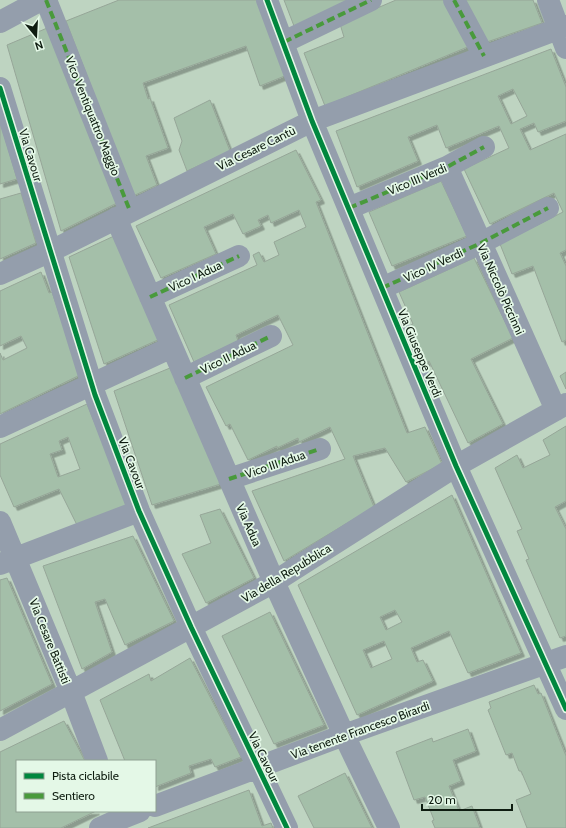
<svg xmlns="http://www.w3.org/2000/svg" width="566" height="828" viewBox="0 0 566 828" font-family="Cabin,sans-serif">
  <defs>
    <filter id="shadow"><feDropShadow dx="3.5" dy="3.5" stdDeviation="0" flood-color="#0004"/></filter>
  </defs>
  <rect width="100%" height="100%" fill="#bed4c1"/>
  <path fill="#a4bfa9" stroke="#96a698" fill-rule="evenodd" filter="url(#shadow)" d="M119,0H261L292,73L260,86L246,46L143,83L148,99L150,98L168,148L146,156L157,185L133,196L66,21Z
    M284,0H353L294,26Z
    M396,0H444L470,46L325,106L304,53L344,37L340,24Z
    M464,0H533L542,23L487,42Z
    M52,26L119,202L61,231L7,45Z
    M551,49L566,87V121L538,132L534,123L520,129L530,150L566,134V250L560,253L566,266V340L562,342L533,266L512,274L500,244L563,212L554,193L490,224L464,169L509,148L499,126L446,148L437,125L408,137L418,161L357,187L336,131ZM513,89L527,116L511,124L498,96Z
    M210,100L230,151L187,171L179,150L182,141L174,118Z
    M0,121L17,179L0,184Z
    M296,150L321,200L316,202L407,433L425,427L442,464L406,482L385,448L353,456L374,507L284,561L252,491L345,459L330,427L299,442L298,438L277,448V446L248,460L230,424L226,426L206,387L293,345L278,315L236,335L238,341L194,362L169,305L257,265L253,255L259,252L264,262L279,255L274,242L306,227L299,210L271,223L268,215L258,220L261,226L243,234L233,214L204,227L216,254L161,278L136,226Z
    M441,181L467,236L392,266L369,212Z
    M21,193L36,243L0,259V199Z
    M114,236L160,339L104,364L69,257Z
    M474,258L513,338L471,359L503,424L468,443L429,361L426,363L409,326L413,324L399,292Z
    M41,272L49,293L52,292L80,375L0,414V353L3,360L27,348L21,336L0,346V291Z
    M170,368L224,483L152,505L114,391Z
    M566,372V389L560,376Z
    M87,404L128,505L77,525L59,489L14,507L0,475V444ZM68,437L80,469L58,477L50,454L62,450L59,441Z
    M566,426V501L555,507L566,529V636L560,638L526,560L529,559L517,531L522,529L495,468L517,455L523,468L550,455L543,440Z
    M452,495L521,653L468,673L449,631L411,648L417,662L423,660L433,681L357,715L298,585ZM395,610L402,622L386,630L380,617ZM384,641L392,659L371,668L363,650Z
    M220,509L254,578L206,603L182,554L211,543L200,515Z
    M133,536L174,621L125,645L105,599L95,602L112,652L82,669L43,566Z
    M7,578L52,684L0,711V580Z
    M270,612L324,725L274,744L222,636Z
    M190,658L241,757L215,767L211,759L189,766L191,773L155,787V761H125L100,700L149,674L151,681Z
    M534,685L538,694L541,693L566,756V828H527L516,800L531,794L521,771H519L512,753L506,755L488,710L491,708L489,702Z
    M64,721L85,761H17V811H96L61,828H0V752Z
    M468,729L476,751L453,760L461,781L449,786L459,811L472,806L480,828H435L432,821L434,820L425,797L414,800L396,752L432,738L433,742Z
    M345,773L372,828H314L298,796Z
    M249,790L262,826L271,823L273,828H148Z"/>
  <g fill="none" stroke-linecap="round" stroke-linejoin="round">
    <path stroke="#949eac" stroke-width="22" d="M46,0L130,211
      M267,0L312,121L456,466L566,709
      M454,0L484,56
      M548,0L566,48
      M0,22L41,0
      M284,42L371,0
      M0,88L95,395L139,511L191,627L287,828
      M447,167L556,410
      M349,208L447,167L484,147
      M116,218L274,582L344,735L389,828
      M0,274L51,251L312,121L566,26
      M382,288L481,243L548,208
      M150,297L239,256
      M185,378L271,336
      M0,427L172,347
      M229,479L320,449
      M0,522L71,692L97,761
      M0,564L139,511
      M0,730L274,582L456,466L566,404
      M155,806L344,735L566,656
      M100,828L120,819L140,811"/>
    <path stroke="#499a3c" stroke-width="4" stroke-dasharray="8 4" stroke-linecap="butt" d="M46,0L130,211
      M454,0L484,56
      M284,42L371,0
      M349,208L447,167L484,147
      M382,288L481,243L548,208
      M150,297L239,256
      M185,378L271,336
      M229,479L320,449"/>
    <g stroke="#e4f8e7" stroke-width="8">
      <path id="cycleway" d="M267,0L312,121L456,466L566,709
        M0,88L95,395L139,511L191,627L287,828"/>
    </g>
    <use href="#cycleway" stroke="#00873e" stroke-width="5"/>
  </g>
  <g text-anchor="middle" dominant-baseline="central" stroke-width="3.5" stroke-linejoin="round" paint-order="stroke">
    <g font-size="12" fill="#0e1c10" stroke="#e4f8e7">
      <text transform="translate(93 116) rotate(68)">Vico Ventiquattro Maggio</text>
      <text transform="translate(256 148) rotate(-26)">Via Cesare Cantù</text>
      <text transform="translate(31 155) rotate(73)">Via Cavour</text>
      <text transform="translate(417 179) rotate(-23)">Vico III Verdi</text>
      <text transform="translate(433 265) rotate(-25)">Vico IV Verdi</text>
      <text transform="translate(195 276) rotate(-25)">Vico I Adua</text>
      <text transform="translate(501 289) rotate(66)">Via Niccolò Piccinni</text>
      <text transform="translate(420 353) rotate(67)">Via Giuseppe Verdi</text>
      <text transform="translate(228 357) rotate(-26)">Vico II Adua</text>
      <text transform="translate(132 463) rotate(69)">Via Cavour</text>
      <text transform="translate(275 464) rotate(-19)">Vico III Adua</text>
      <text transform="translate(249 525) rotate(66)">Via Adua</text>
      <text transform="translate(286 573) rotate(-31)">Via della Repubblica</text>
      <text transform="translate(50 641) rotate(68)">Via Cesare Battisti</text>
      <text transform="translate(360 730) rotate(-20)">Via tenente Francesco Birardi</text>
      <text transform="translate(264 757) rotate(64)">Via Cavour</text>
    </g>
  </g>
  <rect x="16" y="760" width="140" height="52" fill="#e4f8e7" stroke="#8ea091"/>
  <rect x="24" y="773" width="20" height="6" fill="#00873e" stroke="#8ea091"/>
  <text x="52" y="780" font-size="12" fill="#0e1c10">Pista ciclabile</text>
  <rect x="24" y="793" width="20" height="6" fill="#499a3c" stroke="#8ea091"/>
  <text x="52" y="800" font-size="12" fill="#0e1c10">Sentiero</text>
  <g transform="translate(36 36) rotate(162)" stroke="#e4f8e7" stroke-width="3" paint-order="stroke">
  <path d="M0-3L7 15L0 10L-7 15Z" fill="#0e1c10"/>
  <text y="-6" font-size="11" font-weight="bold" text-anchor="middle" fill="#0e1c10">N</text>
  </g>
  <path d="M422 804v6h90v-6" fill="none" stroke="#0e1c10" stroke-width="2"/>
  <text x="428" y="804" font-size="12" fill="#0e1c10" stroke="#e4f8e7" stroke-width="3" paint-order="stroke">20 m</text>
</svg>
